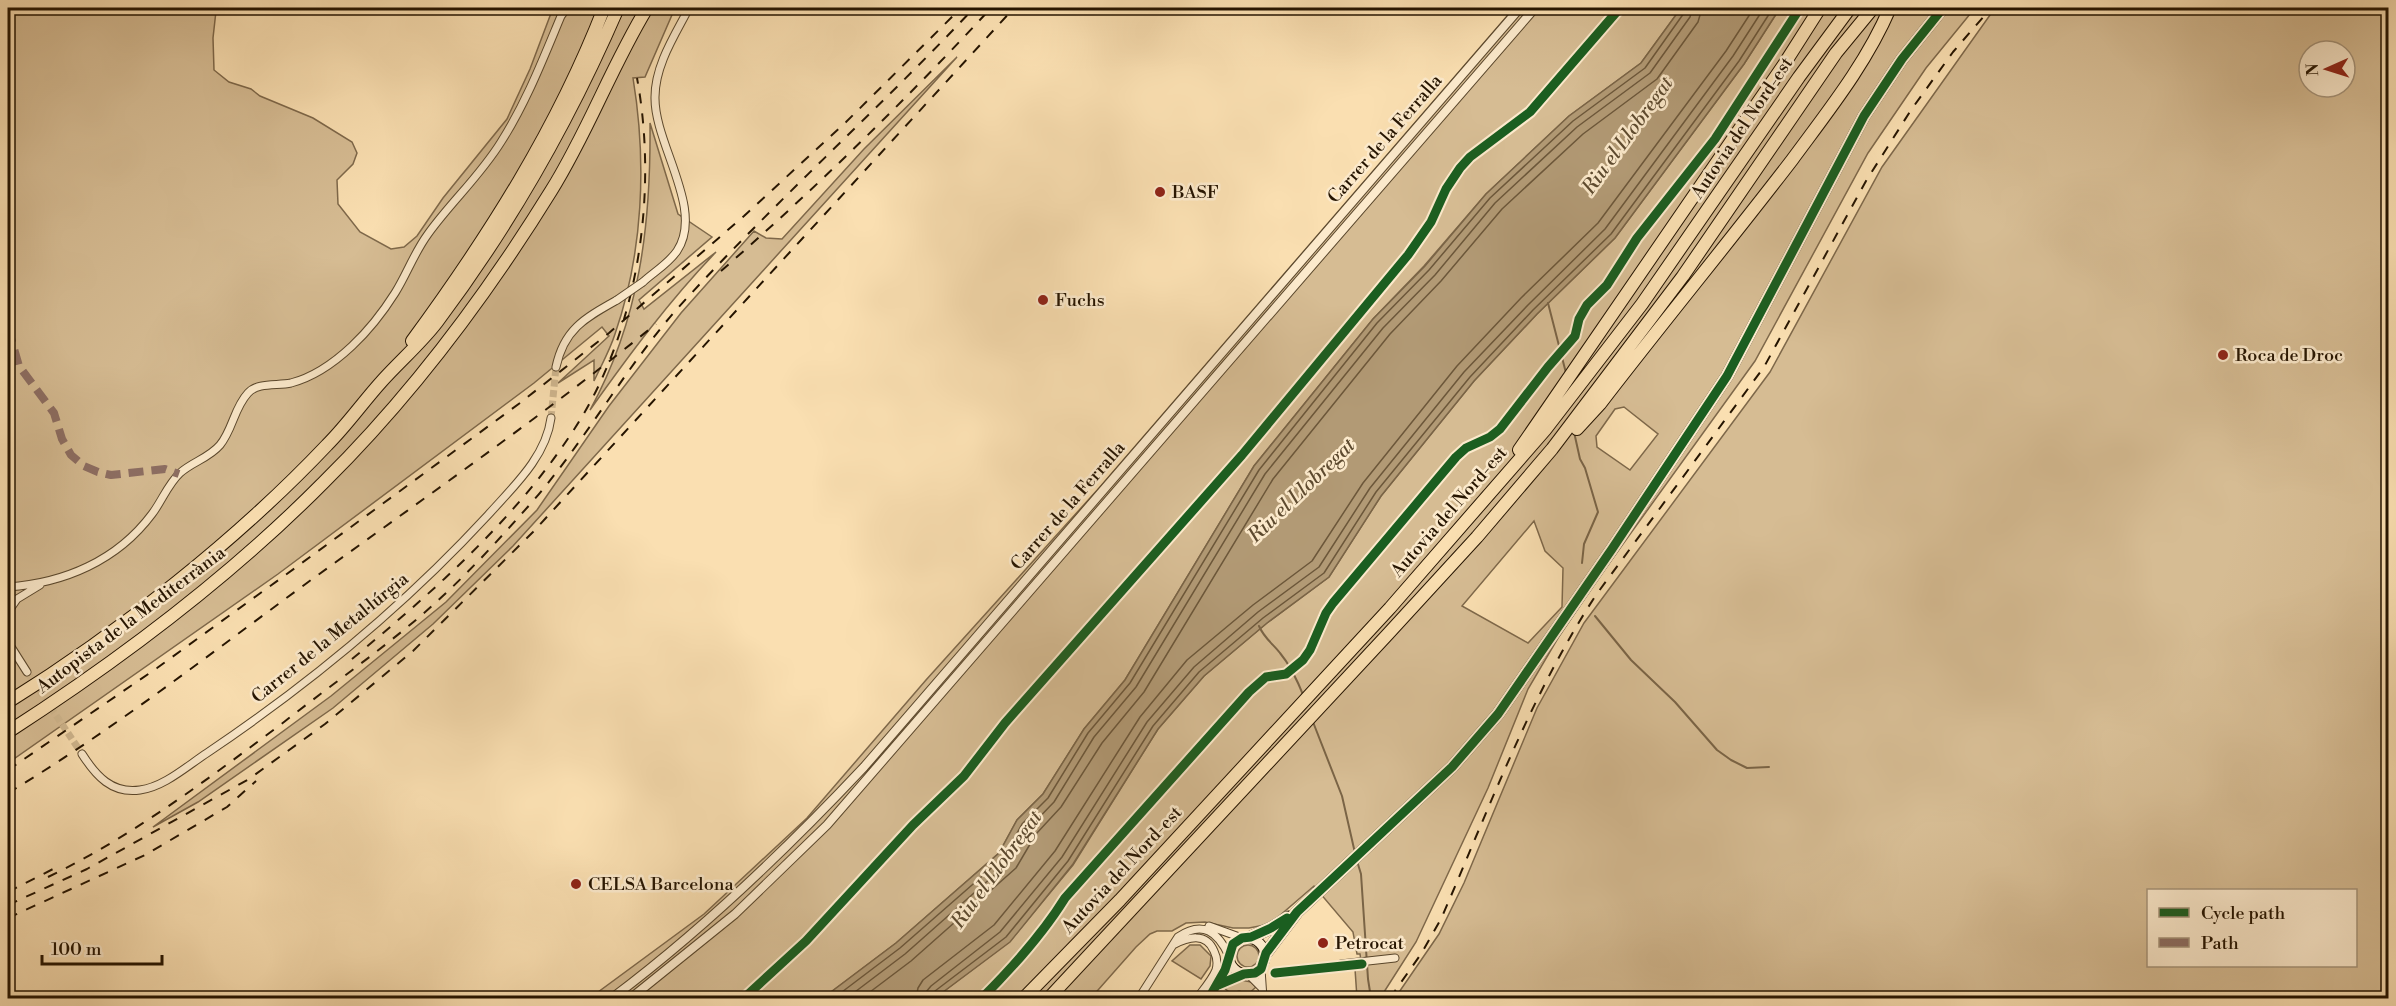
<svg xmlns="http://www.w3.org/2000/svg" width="2396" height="1006" viewBox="0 0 2396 1006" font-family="'Libre Bodoni',serif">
  <rect width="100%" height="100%" fill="#fadfb1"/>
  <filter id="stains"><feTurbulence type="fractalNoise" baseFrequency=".00333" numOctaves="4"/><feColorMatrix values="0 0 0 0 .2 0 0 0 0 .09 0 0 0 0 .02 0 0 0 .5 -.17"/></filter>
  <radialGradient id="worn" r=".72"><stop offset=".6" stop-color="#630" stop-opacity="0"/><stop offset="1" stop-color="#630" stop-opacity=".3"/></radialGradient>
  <path fill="#d6bc93" stroke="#7e684a" stroke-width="1.5" fill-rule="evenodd" d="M8,8H214L216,11L213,38L214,70L229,82L251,89L260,96L313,118L352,142L357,153L353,164L337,180L338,204L360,232L391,249L404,247L417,236L443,198L507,119L530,69L553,8H675L645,77L633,78C647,163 643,253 615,334C610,350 601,366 594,381V360L558,383L609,336L602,327L534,383L278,574L8,763Z
    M1514,8H1681L1641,63L1569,116L1486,194L1424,266L1373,319L1254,466L1125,680L1084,729L1043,794L1017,820L999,853L896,943L823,998H590L704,914L807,818L926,680L1099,488Z
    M1780,8H1975L1926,68L1868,153L1755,361L1597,580L1558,638L1528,689L1488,788L1416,942L1384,992L1390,998H1357L1355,969L1362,968L1360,954H1357L1353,932L1314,886L1270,924L1249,928H1233L1205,922L1186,923L1172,931H1157L1150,934L1136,947L1091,998H935L1010,941L1073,865L1158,729L1204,676L1267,623L1329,577L1381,496L1474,381L1537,314L1615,238L1744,64ZM1624,407L1658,434L1630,470L1597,447L1596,436L1615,409ZM1534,521L1545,551L1563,568L1562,607L1528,643L1462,606Z
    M1995,8H2388V998H1395L1439,934L1464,883L1537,708L1584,623L1770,372L1882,167ZM2309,51H2345V87H2309ZM2148,890H2356V966H2148Z
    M957,57L513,546L433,624L333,708L198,802L153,827L331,696L446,602L537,510L609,406L681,313L754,231L766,238L782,239L864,149Z
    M650,123L678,214L712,237L639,300L644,309L716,252C669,301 629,355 590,410C640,319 651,225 650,123Z
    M1237 956a11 11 0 1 1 22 0a11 11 0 1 1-22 0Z
    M1190,945H1200L1211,956L1210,966L1201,979L1172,961Z
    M1241,980L1251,982L1256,987L1246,996L1233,995L1223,987L1231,982Z"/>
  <path fill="#b29a75" stroke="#7a6446" stroke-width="1.5" d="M1681,8H1780L1744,64L1615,238L1537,314L1474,381L1381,496L1329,577L1267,623L1204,676L1158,729L1073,864L1010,942L935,998H823L896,943L999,853L1017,820L1043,794L1084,729L1125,680L1254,466L1373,319L1425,266L1486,194L1569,116L1641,63Z"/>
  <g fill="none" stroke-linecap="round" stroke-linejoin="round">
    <path stroke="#6c573a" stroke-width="1.5" d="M834,998L900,948L1004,857L1022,824L1048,798L1088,733L1130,683L1259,470L1377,323L1429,270L1490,198L1573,121L1645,68L1684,13L1685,8
      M847,998L905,954L1009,862L1028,829L1054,802L1094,737L1136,687L1265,474L1383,328L1435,275L1495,203L1577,127L1650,73L1690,17L1693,8
      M862,998L911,961L1016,868L1036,834L1061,807L1102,743L1144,692L1273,479L1390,334L1441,281L1502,209L1583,134L1657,79L1698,22L1702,8
      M916,998L918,988L923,980L994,925L1055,851L1140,717L1187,660L1253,605L1312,561L1363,483L1457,366L1521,298L1598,223L1726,51L1754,8
      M925,998L926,992L931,986L1000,932L1062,857L1147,722L1194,667L1258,612L1319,567L1370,488L1464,372L1528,305L1605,229L1733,56L1764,8
      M933,998L935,991L1006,937L1068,861L1153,726L1199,672L1263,618L1324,573L1376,492L1470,377L1533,310L1611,234L1739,61L1773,8"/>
    <path stroke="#7a6446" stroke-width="2" d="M1548,303L1566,373
      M1574,432L1580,459L1585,468L1598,512L1584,544L1582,563
      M1595,616L1631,660L1675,702L1717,750L1731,760L1747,768L1769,767
      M1259,626C1264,638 1273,644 1280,653C1291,666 1298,682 1304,697
      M1313,722L1342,796L1355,853
      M1357,861L1361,874L1368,979L1371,998"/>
    <path stroke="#cfb68e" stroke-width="7" stroke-dasharray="7 3.5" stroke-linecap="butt" d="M551,418L556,367
      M27,672L82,754"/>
    <g stroke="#5a472c" stroke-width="9">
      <path id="minor" d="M643,282C654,272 668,264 677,251C705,209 654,144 655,97C655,65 675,35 689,8
        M556,367C564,329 585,318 617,300
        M8,587C64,583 117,561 152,514C162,501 168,484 180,473C192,462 209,458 220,445C233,429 234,408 248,393C258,382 277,386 291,383C314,377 335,362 352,346C368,331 383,312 395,293C407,274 414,253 428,234C451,202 480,176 501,142C526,103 543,59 561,16L567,8
        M8,612L17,599L40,585
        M8,642L27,672
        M82,754C96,776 112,794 140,790C164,787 187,766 207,753C308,685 405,605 488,515C513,487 546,457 551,418
        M1209,926L1242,938
        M1173,945C1188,937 1206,932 1214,951C1217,957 1218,963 1216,970C1212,980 1203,990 1197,998
        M1341,964L1395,958
        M1261,969L1263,998
        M1248,974L1261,987
        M1139,998L1178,937C1203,920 1218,932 1229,956
        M1229,998L1239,995L1247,998"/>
    </g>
    <g stroke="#5a472c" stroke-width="10">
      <path id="tertiary" d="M612,998C704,929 786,850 864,767L1520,8
        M631,998L735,914L827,825L1535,8"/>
    </g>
    <g stroke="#251400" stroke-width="11">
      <path id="secondary" d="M1229 956a18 18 0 1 1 36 0a18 18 0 1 1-36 0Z
        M1209,998L1218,985L1229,960"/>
    </g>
    <g stroke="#251400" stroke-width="13">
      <path id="primary" d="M1251,937L1271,928L1289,917
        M1266,953L1297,912L1452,767L1498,714L1612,549L1727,376L1864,116L1902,59L1943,8"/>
    </g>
    <g stroke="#251400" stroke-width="14">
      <path id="motorway" d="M412,341C489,236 557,129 604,8
        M1577,429L1600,404C1663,322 1729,242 1792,160C1828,111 1866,64 1890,8
        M1519,450L1783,66L1820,8
        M8,702C118,634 238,539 327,445C347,425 363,402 382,381C400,361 421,343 437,322C510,225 570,119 618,8
        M8,732C121,659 229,578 324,482C412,395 486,296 551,191C588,132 611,67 647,8
        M1024,998L1120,900L1390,608L1545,430L1642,304L1799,77L1850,8
        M1049,998L1388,634L1477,537L1552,449L1683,276L1836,53L1873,8"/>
    </g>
    <use href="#minor" stroke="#fceacc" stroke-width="7"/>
    <use href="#tertiary" stroke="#fceacc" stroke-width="8"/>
    <use href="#secondary" stroke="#fceacc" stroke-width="9"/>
    <use href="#primary" stroke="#fadfb1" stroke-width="10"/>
    <use href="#motorway" stroke="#fadfb1" stroke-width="12"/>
    <path stroke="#251400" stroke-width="2" stroke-dasharray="10 10" stroke-linecap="butt" d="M721,271C816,188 906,100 991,8
      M352,659C434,591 517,518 575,428C639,329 658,192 637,78
      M8,770L157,668L295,568L520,403L609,333L744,216L846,122L961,8
      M8,793C113,730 211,653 311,580C427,496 545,414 656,324
      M48,877C133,836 208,779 284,722C326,689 370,658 411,624C456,587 495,544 533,501C585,441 624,370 676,310C771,205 877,111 974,8
      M8,892L53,869
      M8,905L87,869L249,779L325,724L413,651L533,532L1014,8
      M8,918L145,855L227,807L256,781
      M1390,998L1421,954L1441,919C1489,809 1530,696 1596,595L1764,367L1866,181L1911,110L1953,52L1991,8"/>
    <g stroke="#5a472c" stroke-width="9" stroke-linecap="butt">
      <path id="minor-bridge" d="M617,300L643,282"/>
    </g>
    <use href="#minor-bridge" stroke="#fceacc" stroke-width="7"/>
    <path stroke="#8d6e63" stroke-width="8" stroke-dasharray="15 8" stroke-linecap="butt" d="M8,328L19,366L54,413L62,439L71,455L84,466L98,472L111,475L165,469L179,474"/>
    <g stroke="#fceacc" stroke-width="13">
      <path id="cycleway" d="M1275,973L1362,964
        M1218,985L1244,974L1255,973L1261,969L1266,953L1297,912L1452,767L1498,714L1612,549L1727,376L1864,116L1902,59L1943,8
        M744,998L806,941L913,825L964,776L1005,723L1242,455L1408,255L1431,222L1446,189L1460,168L1470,157L1530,112L1620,8
        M982,998C1013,967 1042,935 1065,898L1249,692L1266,677L1286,674L1303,660L1310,650L1326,613L1333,603L1456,457L1466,448L1490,437L1500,429L1548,367L1575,336L1579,319L1587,305L1607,285L1637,238L1715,139L1800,8
        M1209,998L1225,970L1233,944L1242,938L1251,937L1271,928L1287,918"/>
    </g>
    <use href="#cycleway" stroke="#1b5e20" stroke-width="9"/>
  </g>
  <g fill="#8f2418" stroke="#fceacc" stroke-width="2">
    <circle cx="1160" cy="192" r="6"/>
    <circle cx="1043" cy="300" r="6"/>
    <circle cx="2223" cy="355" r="6"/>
    <circle cx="576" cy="884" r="6"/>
    <circle cx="1323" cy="943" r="6"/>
  </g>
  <g text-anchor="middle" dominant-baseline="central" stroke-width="5" stroke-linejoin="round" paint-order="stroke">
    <g font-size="18" fill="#251400" stroke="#fceacc">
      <text transform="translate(1742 128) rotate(-56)">Autovia del Nord-est</text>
      <text transform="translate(1385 139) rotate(-49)">Carrer de la Ferralla</text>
      <text transform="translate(1068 506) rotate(-49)">Carrer de la Ferralla</text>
      <text transform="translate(1449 512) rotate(-49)">Autovia del Nord-est</text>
      <text transform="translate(131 620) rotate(-37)">Autopista de la Mediterrània</text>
      <text transform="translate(330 638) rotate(-39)">Carrer de la Metal·lúrgia</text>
      <text transform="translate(1122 870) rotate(-47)">Autovia del Nord-est</text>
    </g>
    <g font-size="18" fill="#251400" stroke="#fceacc" text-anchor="start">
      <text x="1172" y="192">BASF</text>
      <text x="1055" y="300">Fuchs</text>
      <text x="2235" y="355">Roca de Droc</text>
      <text x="588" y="884">CELSA Barcelona</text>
      <text x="1335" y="943">Petrocat</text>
    </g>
    <g font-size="20" font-style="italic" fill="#5d4a2f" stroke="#fceacc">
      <text transform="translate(1628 136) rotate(-54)">Riu el Llobregat</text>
      <text transform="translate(1302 491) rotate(-44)">Riu el Llobregat</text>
      <text transform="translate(997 870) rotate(-54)">Riu el Llobregat</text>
    </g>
  </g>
  <rect width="2396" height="1006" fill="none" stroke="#fadfb1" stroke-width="30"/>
  <rect x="9" y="9" width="2378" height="988" fill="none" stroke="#251400" stroke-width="3"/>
  <rect x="15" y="15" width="2366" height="976" fill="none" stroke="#251400" stroke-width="1.5"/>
  <rect x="2147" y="889" width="210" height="78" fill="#fceacc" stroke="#a6947a" stroke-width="1.5"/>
  <rect x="2159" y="908" width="30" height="9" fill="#1b5e20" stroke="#a6947a" stroke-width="1.5"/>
  <text x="2201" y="919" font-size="18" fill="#251400">Cycle path</text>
  <rect x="2159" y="938" width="30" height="9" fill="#8d6e63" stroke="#a6947a" stroke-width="1.5"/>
  <text x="2201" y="949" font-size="18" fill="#251400">Path</text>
  <g transform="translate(2327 69) rotate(267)"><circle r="28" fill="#fceacc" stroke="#a6947a" stroke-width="1.5"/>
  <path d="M0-4.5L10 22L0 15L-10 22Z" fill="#8f2418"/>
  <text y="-9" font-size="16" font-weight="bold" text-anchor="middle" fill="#251400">N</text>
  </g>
  <path d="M42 955v9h120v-9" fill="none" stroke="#251400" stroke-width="3"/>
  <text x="51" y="955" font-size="18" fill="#251400" stroke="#fceacc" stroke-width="4.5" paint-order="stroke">100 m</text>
  <rect width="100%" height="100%" filter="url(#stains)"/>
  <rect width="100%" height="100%" fill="url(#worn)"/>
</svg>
